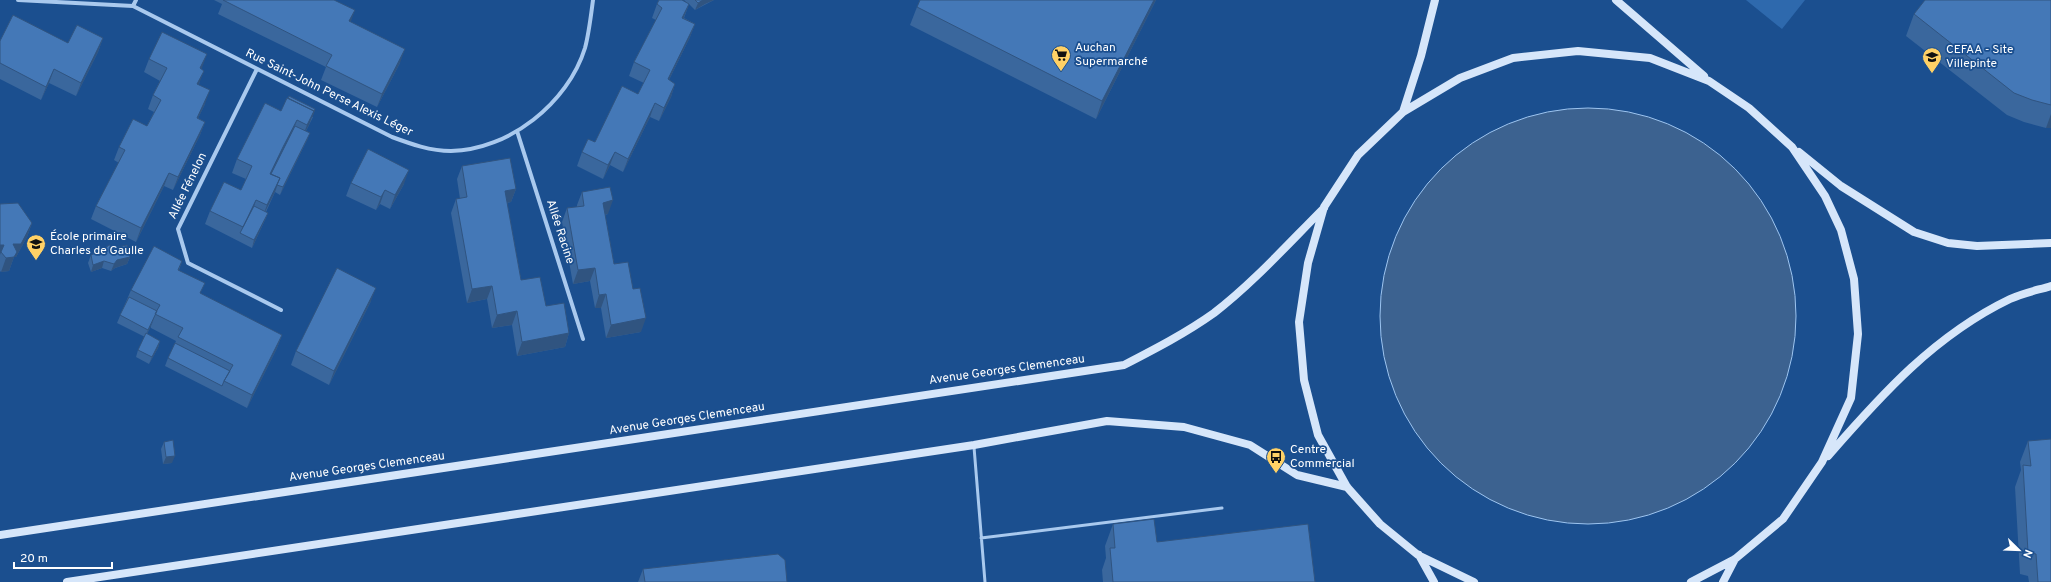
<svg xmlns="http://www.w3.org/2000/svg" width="2051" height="582" viewBox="0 0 2051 582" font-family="Overpass,sans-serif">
  <rect width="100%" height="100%" fill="#1b4f8f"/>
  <path fill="#2e69ad" d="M1746,0H1805L1782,29Z"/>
  <path fill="#3c6290" stroke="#9cc4f0" d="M1380 316a208 208 0 1 1 416 0a208 208 0 1 1-416 0Z"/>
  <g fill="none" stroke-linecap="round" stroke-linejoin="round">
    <path stroke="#a9c9ee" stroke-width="3" d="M974,447L985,582
      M981,538L1222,508"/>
    <path stroke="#a9c9ee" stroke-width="4" d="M18,0L133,6
      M136,0L133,6L392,137C411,144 430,151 451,151C509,150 568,103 585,48C589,33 591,15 593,0
      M257,69L178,229L188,263L281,310
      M517,131L583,339"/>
    <path stroke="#d6e6fa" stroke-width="8" d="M1616,0L1704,76
      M1403,112L1421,56L1435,0
      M1799,152L1841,186L1914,232L1948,243L1977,246L2051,243
      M1828,456C1882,394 1935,335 2010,299C2023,293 2038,290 2051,286
      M0,535L1124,365C1155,349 1186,333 1214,313C1254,282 1288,244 1324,208
      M1419,555L1434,582
      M67,582L974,445L1107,421L1184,427L1250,445L1297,475L1347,487
      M1474,582L1418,555L1380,524L1347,487L1318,435L1304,380L1299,322L1308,263L1324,207L1358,155L1403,112L1460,78L1513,58L1578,51L1650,58L1709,81L1749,108L1792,147L1825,196L1841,230L1854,279L1858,334L1851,398L1822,462L1783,519L1735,559L1691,582
      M1723,582L1735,559"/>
  </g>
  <path fill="#3a679d" d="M214,0H334L350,22L400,63L377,107L321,80L326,67L218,14L222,4Z
    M684,0H714L695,10L689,4L684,18L695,24L690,37L669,80L675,84L671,97L659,121L650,117L623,172L610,165L603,179L577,166L582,152L595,142L638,94L644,83L629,76L634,62L656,20L652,18L657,4L686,2Z
    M1156,0L1096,119L910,25L917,7Z
    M2051,0V128H2046L2024,122L2007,115L1906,36L1914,14Z
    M103,38L98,52L76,96L49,83L41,100L0,79V41L68,43Z
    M149,59L202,69L199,85L205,104L198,118L205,122L200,135L173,190L164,186L136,242L91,219L96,206L119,163L114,160L119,147L147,126L154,112L148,109L153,95L160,81L144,72Z
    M281,111L313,117L306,131L310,133L307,140L280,195L275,192L266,212L268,213L265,220L252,248L205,224L210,211L241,190L246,179L232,173L237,159Z
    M462,166L516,189L511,202L507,203L521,280L546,306L569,333L565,347L517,356L512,325L492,328L487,299L467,303L451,213L456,199H460L457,179Z
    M351,183L404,184L390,209L380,204L376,210L346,196Z
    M582,192L608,214L605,215L614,264L641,332L606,338L601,308H595L590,281L573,284L562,222L567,208L577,207V205Z
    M0,204L32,223L27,237L16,257H14L9,271L1,272L0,271Z
    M91,255L130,257L127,264L115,268L111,271L102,268L91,272L88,263Z
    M182,261L179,270L201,294L282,335L277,348L247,408L220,394L165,366L168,358L176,341L151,328V326L147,334L160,341L158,348L149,364L136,357L138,350L145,337L117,323L131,290Z
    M371,301L329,385L291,365L296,351Z
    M2028,441L2051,582H2029L2028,576L2020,574L2015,487L2021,470L2020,462Z
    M164,442L172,463L163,464L161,449Z
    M1113,524L1157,542L1315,582H1103L1102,570L1106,558L1105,546Z
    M643,569L787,582H638Z"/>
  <path fill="#305480" d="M703,0H707L705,4L695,10L698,3Z
    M707,0H714L705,4Z
    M1154,0H1156L1096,119L1102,101Z
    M689,4L684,17L677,31L682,18Z
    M355,10L350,24L349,21Z
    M695,24L690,37L663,92L668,79Z
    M103,38L98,52L76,96L81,83Z
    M405,49L400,63L377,107L382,94Z
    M207,54L202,68L195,81L200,68Z
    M54,69L49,83L41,100L46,87Z
    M204,71L199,84L192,97L197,84Z
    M675,84L671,97L659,121L664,108Z
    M210,90L205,104L192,131L197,118Z
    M655,103L650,117L623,172L628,159Z
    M315,109L309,125L302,138L307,125Z
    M2051,114V128H2046Z
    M297,120L292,134L268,181L270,174Z
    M205,122L200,135L173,190L178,177Z
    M310,133L307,140L280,195L283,187Z
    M615,152L610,165L603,179L608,165Z
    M409,170L404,184L390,209L395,195Z
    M169,173L164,186L136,242L141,228Z
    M280,178L275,192L262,218L267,205Z
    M516,189L511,202L500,204L505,191Z
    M385,190L380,204L376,210L381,197Z
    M256,200L252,213L240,233L243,227Z
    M613,200L608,214L598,216L603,203Z
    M268,213L265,220L252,248L254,240Z
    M32,223L27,237L16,257H14L9,271L1,272L6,258L13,244Z
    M0,245H4L0,255Z
    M130,257L127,264L115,268L111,271L114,264L117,260Z
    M104,261L102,268L91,272L93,265Z
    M595,268L590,281L573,284L578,270Z
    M492,286L487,299L467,303L472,289Z
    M376,288L371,301L329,385L334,371Z
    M606,294L601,308H595L599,295Z
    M517,311L512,325L492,328L497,315Z
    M646,318L641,332L606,338L611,325Z
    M154,319L151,326L145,337L148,330Z
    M569,333L565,347L517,356L522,342Z
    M282,335L277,348L247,408L252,395Z
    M160,341L158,348L149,364L152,357Z
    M175,456L172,463L163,464L166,457Z"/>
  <path fill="#4478b7" stroke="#305480" d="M223,0H334L355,10L349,21L405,49L382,94L326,66L332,55Z
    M659,0H682L689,4L682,18L695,24L668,79L675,84L664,108L655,103L628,159L615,152L608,165L582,152L588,139L595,142L622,86L638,94L650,70L634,62L662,8L657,4Z
    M695,0H703L698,3Z
    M920,0H1154L1102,101L917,7Z
    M1925,0H2051V105L2032,100L2014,93L1914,14Z
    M13,15L68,43L77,25L103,38L81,83L54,69L46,87L0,63V41Z
    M162,32L207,54L200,68L204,71L197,84L210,90L197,118L205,122L178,177L169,173L141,228L96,206L125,150L119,147L133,119L147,126L161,100L153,95L167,68L149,59Z
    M289,96L315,109L312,117L314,111L288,98Z
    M287,98L314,111L307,125L297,120L283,147L270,174L280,178L267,205L256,200L243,227L210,211L224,182L241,190L247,177L252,166L237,159L265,103L281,111Z
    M295,126L310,133L283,187L277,185L280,178L271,174Z
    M368,149L409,170L395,195L385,190L381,197L351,183Z
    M510,158L516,189L505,191L521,280L540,277L546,306L564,303L569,333L522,342L517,311L497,315L492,286L472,289L456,199L467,197L462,166Z
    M610,187L613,200L603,203L614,264L628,262L633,289L640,288L646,318L611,325L606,294L599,295L595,268L578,270L567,208L584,206L582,192Z
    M18,203L32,223L21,244H13L17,252L14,257L6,258L1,252L4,245H0V204Z
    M254,206L268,213L254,240L240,233Z
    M109,245L118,247L127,245L130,257L117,260L114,264L104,261L93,265L91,255L104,249Z
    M154,246L182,261L178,270L205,283L200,293L282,335L252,395L224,381L233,365L178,337L183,328L155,314L160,305L131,290Z
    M337,268L376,288L334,371L296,351Z
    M129,297L157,311L148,330L120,315Z
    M146,333L160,341L152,357L138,350Z
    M175,343L230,371L224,381L222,386L168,358Z
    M2051,439V582H2038L2036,554L2028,552L2023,465L2031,466L2028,441Z
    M173,440L175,456L166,457L164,442Z
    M1154,519L1157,542L1308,524L1315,582H1113L1110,548H1115L1113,524Z
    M778,554L785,560L787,582H645L643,569Z"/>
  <defs>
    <g id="supermarket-pin" transform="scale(1)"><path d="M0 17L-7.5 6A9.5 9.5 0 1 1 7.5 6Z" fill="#ffd166" stroke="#1b4f8f"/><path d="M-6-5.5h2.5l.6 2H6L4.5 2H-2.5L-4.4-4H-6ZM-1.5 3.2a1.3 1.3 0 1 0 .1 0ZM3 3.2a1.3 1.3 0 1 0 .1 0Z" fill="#111"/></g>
    <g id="university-pin" transform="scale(1)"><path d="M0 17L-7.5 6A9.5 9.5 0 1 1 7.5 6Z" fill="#ffd166" stroke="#1b4f8f"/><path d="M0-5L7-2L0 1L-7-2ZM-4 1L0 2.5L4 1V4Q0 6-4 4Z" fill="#111"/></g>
    <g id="school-pin" transform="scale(1)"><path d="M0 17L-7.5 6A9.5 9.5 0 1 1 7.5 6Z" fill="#ffd166" stroke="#1b4f8f"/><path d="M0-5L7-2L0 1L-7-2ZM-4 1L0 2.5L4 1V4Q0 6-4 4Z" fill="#111"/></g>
    <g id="bus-pin" transform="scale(1)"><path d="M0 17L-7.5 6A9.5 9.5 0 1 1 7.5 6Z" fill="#ffd166" stroke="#1b4f8f"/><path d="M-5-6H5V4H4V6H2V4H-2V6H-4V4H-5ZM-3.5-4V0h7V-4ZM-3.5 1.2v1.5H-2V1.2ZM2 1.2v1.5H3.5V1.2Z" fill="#111"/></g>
  </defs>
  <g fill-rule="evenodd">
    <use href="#supermarket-pin" x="1061" y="55"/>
    <use href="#university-pin" x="1932" y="57"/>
    <use href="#school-pin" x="36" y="244"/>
    <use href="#bus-pin" x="1276" y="457"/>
  </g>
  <g text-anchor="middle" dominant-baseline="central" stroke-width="3.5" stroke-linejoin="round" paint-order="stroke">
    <g font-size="12" fill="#fff" stroke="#1b4f8f" text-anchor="start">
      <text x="1075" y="48">Auchan<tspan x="1075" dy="14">Supermarché</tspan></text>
      <text x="1946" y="50">CEFAA - Site<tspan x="1946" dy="14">Villepinte</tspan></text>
      <text x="50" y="237">École primaire<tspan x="50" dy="14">Charles de Gaulle</tspan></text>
      <text x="1290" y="450">Centre<tspan x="1290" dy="14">Commercial</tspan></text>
    </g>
    <g font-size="12" fill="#fff" stroke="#1b4f8f">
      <text transform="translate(329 93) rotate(26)">Rue Saint-John Perse Alexis Léger</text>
      <text transform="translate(188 186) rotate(-64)">Allée Fénelon</text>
      <text transform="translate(560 232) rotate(72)">Allée Racine</text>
      <text transform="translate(1007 370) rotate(-8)">Avenue Georges Clemenceau</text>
      <text transform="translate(687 419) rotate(-9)">Avenue Georges Clemenceau</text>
      <text transform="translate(367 467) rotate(-8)">Avenue Georges Clemenceau</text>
    </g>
  </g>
  <g transform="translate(2019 550) rotate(113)" stroke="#1b4f8f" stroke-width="3" paint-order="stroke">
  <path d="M0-3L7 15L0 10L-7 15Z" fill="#ffffff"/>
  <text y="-6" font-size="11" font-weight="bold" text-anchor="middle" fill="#ffffff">N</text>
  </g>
  <path d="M14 562v6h98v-6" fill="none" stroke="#ffffff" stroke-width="2"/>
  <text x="20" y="562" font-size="12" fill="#ffffff" stroke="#1b4f8f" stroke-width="3" paint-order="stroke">20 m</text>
</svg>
